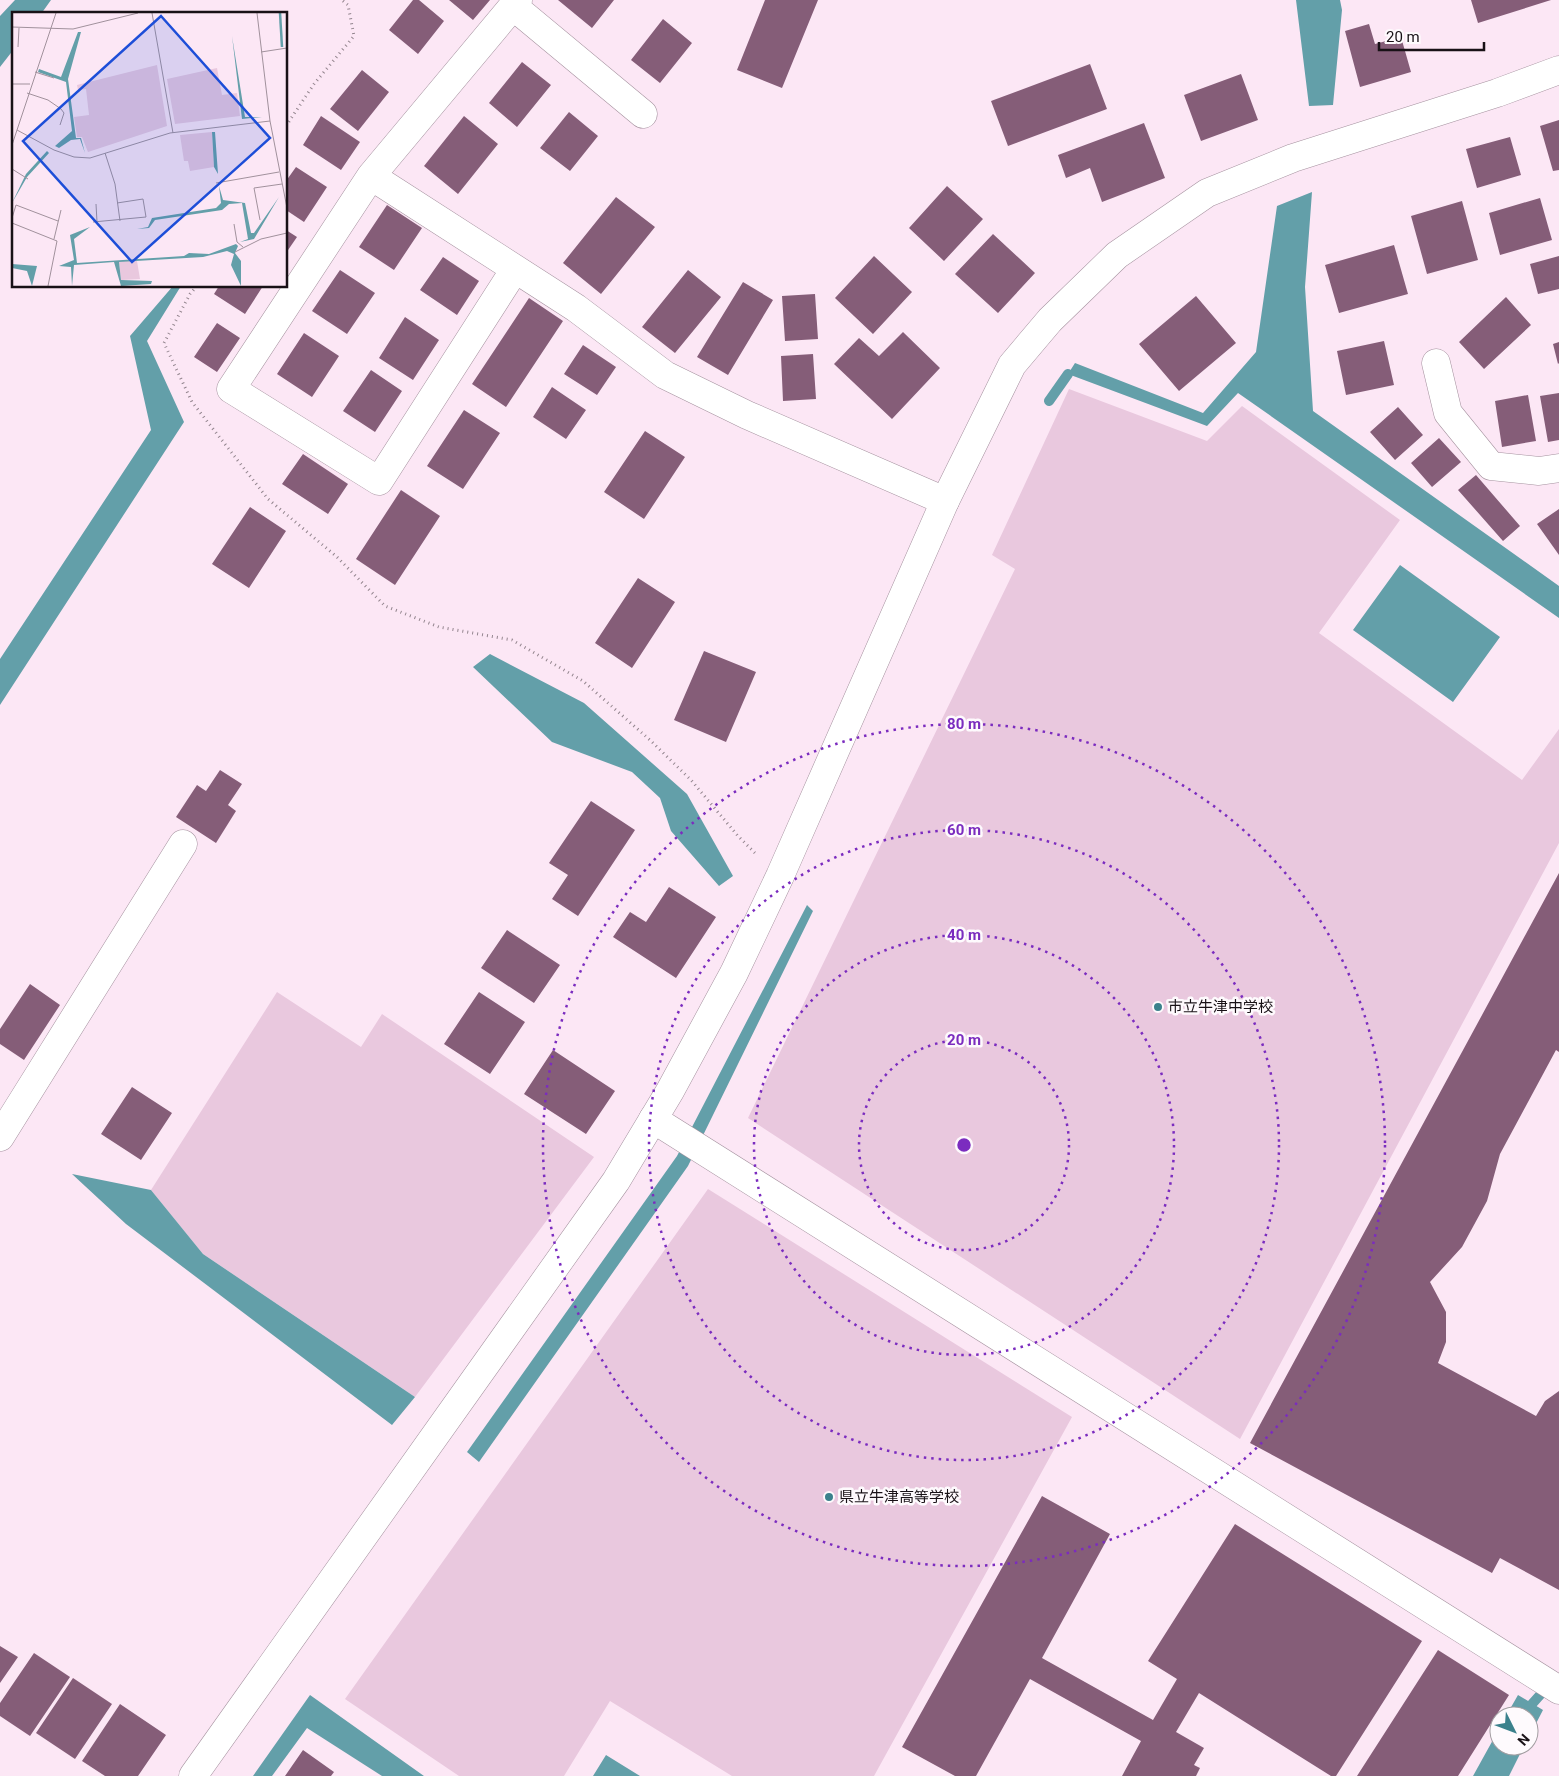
<svg xmlns="http://www.w3.org/2000/svg" width="1559" height="1776" viewBox="0 0 1559 1776" font-family="Roboto,'Noto Sans JP',sans-serif">
  <rect width="100%" height="100%" fill="#fce7f5"/>
  <path fill="#e9c8de" d="M1069,389L1207,441L1242,406L1400,520L1319,633L1522,780L1559,729V843L1240,1439L748,1118L1015,569L992,555Z
    M277,992L361,1047L382,1014L594,1157L415,1397L203,1254L151,1190Z
    M708,1189L1072,1417L874,1776H732L610,1701L564,1776H459L345,1699Z"/>
  <path fill="#639fa9" d="M15,0H51L41,14H14V49L0,67V16Z
    M1296,0H1340L1342,10L1333,105L1309,106Z
    M1312,192L1305,287L1313,411L1559,586V618L1238,393L1207,426L1068,374L1075,363L1203,413L1256,352L1277,206Z
    M173,286H181L147,341L184,422L0,705V659L151,430L130,336Z
    M1400,565L1500,637L1453,702L1353,630Z
    M490,654L584,703L687,794L733,876L719,886L671,831L660,798L632,772L552,742L473,667Z
    M807,905L813,911L688,1166L479,1462L467,1452L677,1156Z
    M72,1174L151,1190L203,1254L415,1397L392,1425L126,1224Z
    M310,1695L424,1776H382L307,1728L272,1776H253Z
    M1518,1695L1543,1710L1529,1737V1716H1506Z
    M1499,1729V1746H1524L1509,1776H1473Z
    M606,1755L640,1776H593Z"/>
  <g fill="none" stroke-linecap="round" stroke-linejoin="round">
    <path stroke="#639fa9" stroke-width="10" d="M1049,401L1068,374
      M1526,1716L1532,1704L1549,1685"/>
  </g>
  <path fill="#855d78" d="M413,0H419L444,21L418,54L389,30Z
    M449,0H490L473,20Z
    M558,0H614L592,28Z
    M765,0H818L782,88L737,70Z
    M1471,0H1551L1478,23Z
    M663,19L692,43L660,83L631,60Z
    M1369,24L1375,44L1401,37L1411,72L1360,87L1345,31Z
    M522,62L551,85L517,127L489,103Z
    M1090,64L1107,109L1008,146L991,101Z
    M362,70L389,92L358,131L330,109Z
    M1241,74L1258,120L1201,141L1184,95Z
    M569,112L598,136L570,171L540,148Z
    M321,116L360,142L341,170L303,145Z
    M464,116L498,144L458,194L424,166Z
    M1559,120V170L1553,171L1540,126Z
    M1144,123L1165,178L1102,202L1090,168L1066,178L1058,155Z
    M1510,137L1521,175L1477,188L1466,149Z
    M296,167L327,187L304,222L286,210V181Z
    M947,186L983,219L944,261L909,228Z
    M616,197L655,227L601,294L563,263Z
    M1540,198L1552,240L1500,255L1489,213Z
    M1462,201L1478,260L1427,274L1411,216Z
    M387,205L422,228L394,270L359,247Z
    M286,230L297,237L286,253Z
    M993,234L1035,273L998,313L955,274Z
    M1394,245L1408,294L1339,313L1325,265Z
    M874,256L912,292L873,334L835,298Z
    M1559,256V289L1538,294L1530,264Z
    M443,257L479,281L457,315L420,290Z
    M340,270L375,293L347,334L312,311Z
    M688,270L721,297L675,353L642,327Z
    M743,282L773,300L728,375L697,357Z
    M219,286H263L245,314L214,294Z
    M815,294L818,339L785,341L782,296Z
    M1196,296L1236,343L1179,391L1139,344Z
    M1506,297L1531,325L1484,369L1459,342Z
    M529,298L563,321L506,407L472,384Z
    M405,317L439,340L413,380L379,358Z
    M217,323L240,338L217,372L194,357Z
    M903,332L940,368L892,419L834,364L859,338L879,356Z
    M304,333L339,356L312,397L277,374Z
    M1384,341L1394,385L1346,395L1337,351Z
    M1559,342V363L1558,364L1553,344Z
    M583,345L616,367L597,395L564,374Z
    M813,354L816,399L783,401L781,356Z
    M371,370L402,391L375,432L343,411Z
    M552,387L586,410L566,439L533,417Z
    M1559,393V440L1548,442L1540,396Z
    M1528,395L1536,441L1502,447L1495,401Z
    M1398,407L1423,435L1395,460L1370,432Z
    M464,410L500,433L463,489L427,466Z
    M645,431L685,457L644,519L604,492Z
    M1439,438L1461,462L1432,487L1411,463Z
    M303,454L348,484L328,514L282,484Z
    M1476,475L1520,526L1503,541L1458,490Z
    M401,490L440,516L395,585L356,559Z
    M250,507L286,531L249,588L212,564Z
    M1559,509V555L1537,524Z
    M638,578L675,602L632,668L595,643Z
    M704,651L756,672L726,742L674,720Z
    M220,770L242,784L228,805L236,811L216,843L176,817L197,785L206,791Z
    M591,801L635,830L578,916L552,899L568,875L549,863Z
    M1559,873V1052L1556,1050L1500,1154L1487,1201L1462,1247L1430,1282L1446,1312V1342L1438,1363L1536,1416L1545,1401L1559,1391V1590L1500,1558L1492,1573L1250,1443Z
    M669,887L716,917L676,978L613,937L630,912L646,922Z
    M507,930L560,965L534,1003L481,968Z
    M30,984L60,1005L24,1060L0,1044V1029Z
    M479,992L525,1022L490,1074L444,1044Z
    M553,1050L615,1091L586,1134L524,1094Z
    M132,1087L172,1113L141,1160L101,1134Z
    M1042,1496L1110,1534L1042,1658L1153,1720L1177,1679L1148,1661L1235,1524L1422,1641L1336,1776H1331L1199,1693L1176,1732L1204,1748L1194,1765L1200,1768L1196,1776H1122L1141,1741L1030,1679L976,1776H955L902,1747Z
    M0,1646L18,1657L0,1683Z
    M1438,1650L1509,1695L1458,1776H1357Z
    M34,1653L70,1677L30,1736L0,1716V1703Z
    M73,1678L112,1704L75,1759L36,1733Z
    M120,1704L166,1735L138,1776H105L82,1761Z
    M303,1750L334,1772L331,1776H285Z"/>
  <g fill="none" stroke-linecap="round" stroke-linejoin="round">
    <g stroke="#a5929f" stroke-width="29">
      <path id="street" d="M513,6L643,114
        M371,176L576,308L665,375L747,415L945,501
        M515,269L379,481L231,389L371,176L518,0
        M1436,363L1448,413L1491,466L1539,471L1559,468
        M653,1119L1559,1690
        M0,1137L183,844"/>
    </g>
    <g stroke="#a5929f" stroke-width="29">
      <path id="secondary" d="M193,1776L616,1181L670,1091L734,973L780,876L945,501L1012,365L1050,320L1117,255L1207,193L1293,158L1497,93L1559,70"/>
    </g>
    <path stroke="#93858e" stroke-width="3" stroke-dasharray="1 4" stroke-linecap="butt" d="M286,126L314,84L354,36L348,5L342,0
      M197,286L190,294L164,343L192,402L268,499L337,557L385,606L439,627L512,640L583,681L650,740L691,780L738,836L756,854"/>
    <use href="#street" stroke="#fff" stroke-width="28"/>
    <use href="#secondary" stroke="#fff" stroke-width="28"/>
  </g>
  <g fill="none" stroke="#7b2cbf" stroke-width="2.5" stroke-dasharray="2.5 5">
    <circle cx="964" cy="1145" r="105"/>
    <circle cx="964" cy="1145" r="210"/>
    <circle cx="964" cy="1145" r="315"/>
    <circle cx="964" cy="1145" r="421"/>
  </g>
  <g fill="#3b818c" stroke="#fefafd" stroke-width="2">
    <circle cx="1158" cy="1007" r="5"/>
    <circle cx="829" cy="1497" r="5"/>
  </g>
  <g text-anchor="middle" dominant-baseline="central" stroke-width="5" stroke-linejoin="round" paint-order="stroke">
    <g font-size="15" fill="#181116" stroke="#fefafd" text-anchor="start">
      <text x="1168" y="1007">市立牛津中学校</text>
      <text x="839" y="1497">県立牛津高等学校</text>
    </g>
  </g>
  <g transform="translate(12 12)">
    <rect width="275" height="275" fill="#fce7f5"/>
    <path d="M145,53L155,114L76,140L70,125H65L62,105L77,103L74,77L66,78L65,73ZM205,56L210,83L225,81L228,104L163,112L155,67ZM200,120L202,155L178,159L176,149H172L168,123ZM110,249H125L128,267L109,268L107,250Z" fill="#e9c8de"/>
    <path d="M66,20H69L56,67L64,126H69L73,141L68,127L59,128L47,136L43,134L60,119L54,70L26,60L27,57L49,65ZM220,24L233,105H250L230,107ZM200,120H203L206,162L202,155ZM35,139L37,141L15,165L0,191L14,162ZM207,174L211,188L233,191L239,221H242L267,185L242,227L228,230L236,227L230,191L217,192L210,198L143,208L137,216L125,217L136,215L140,206L204,196L209,191ZM78,215L62,227L65,251L172,244L177,241L197,242L224,232L226,234L223,241L229,249V274L219,253L222,242L215,239L191,245L107,250L109,268L140,269L139,272L109,274L102,250L62,253L60,274L59,255L47,254L62,248L58,223ZM0,252L25,254L20,274L15,259L0,256Z" fill="#639fa9"/>
    <path fill="none" stroke="#639fa9" stroke-width="2.5" d="M268,1L270,35"/>
    <path fill="none" stroke="#a1919c" stroke-width="1" d="M44,1L5,118L42,138L62,145L78,146L158,121L258,109M140,1L161,121M245,1L258,109L275,196M0,15L61,17L126,1M6,35L7,16M249,40L275,36M23,60L42,66M0,72H18M15,81L36,88L49,97L52,101L48,113M0,133L5,118M93,141L103,172L108,209M0,157L16,167M204,171L267,160M84,192L85,210M0,206L4,193L46,209M248,208L242,176L270,172M81,210L134,205L131,187L105,191M0,211L45,229L36,274M222,212L225,230L231,235M42,227L49,198M223,240L249,227L275,221"/>
    <path fill="#1d4ed8" fill-opacity="0.15" stroke="#1d4ed8" stroke-width="2.5" d="M149,4L258,126L120,250L11,129Z"/>
    <rect width="275" height="275" fill="none" stroke="#181116" stroke-width="2.5"/>
  </g>
  <circle cx="964" cy="1145" r="8" fill="#7b2cbf" stroke="#fefafd" stroke-width="2.5"/>
  <g font-size="15" text-anchor="middle" font-weight="bold" fill="#7b2cbf" stroke="#fefafd" stroke-width="5" stroke-linejoin="round" paint-order="stroke">
    <text x="964" y="729">80 m</text>
    <text x="964" y="835">60 m</text>
    <text x="964" y="940">40 m</text>
    <text x="964" y="1045">20 m</text>
  </g>
  <g transform="translate(1514 1731) rotate(132)"><circle r="24" fill="#fefafd" stroke="#a29da1"/>
  <path d="M0-4L9 19L0 12L-9 19Z" fill="#3b818c"/>
  <text y="-8" font-size="14" font-weight="bold" text-anchor="middle" fill="#181116">N</text>
  </g>
  <path d="M1379 42v8h105v-8" fill="none" stroke="#181116" stroke-width="2.5"/>
  <text x="1386" y="42" font-size="15" fill="#181116" stroke="#fefafd" stroke-width="4" paint-order="stroke">20 m</text>
</svg>
